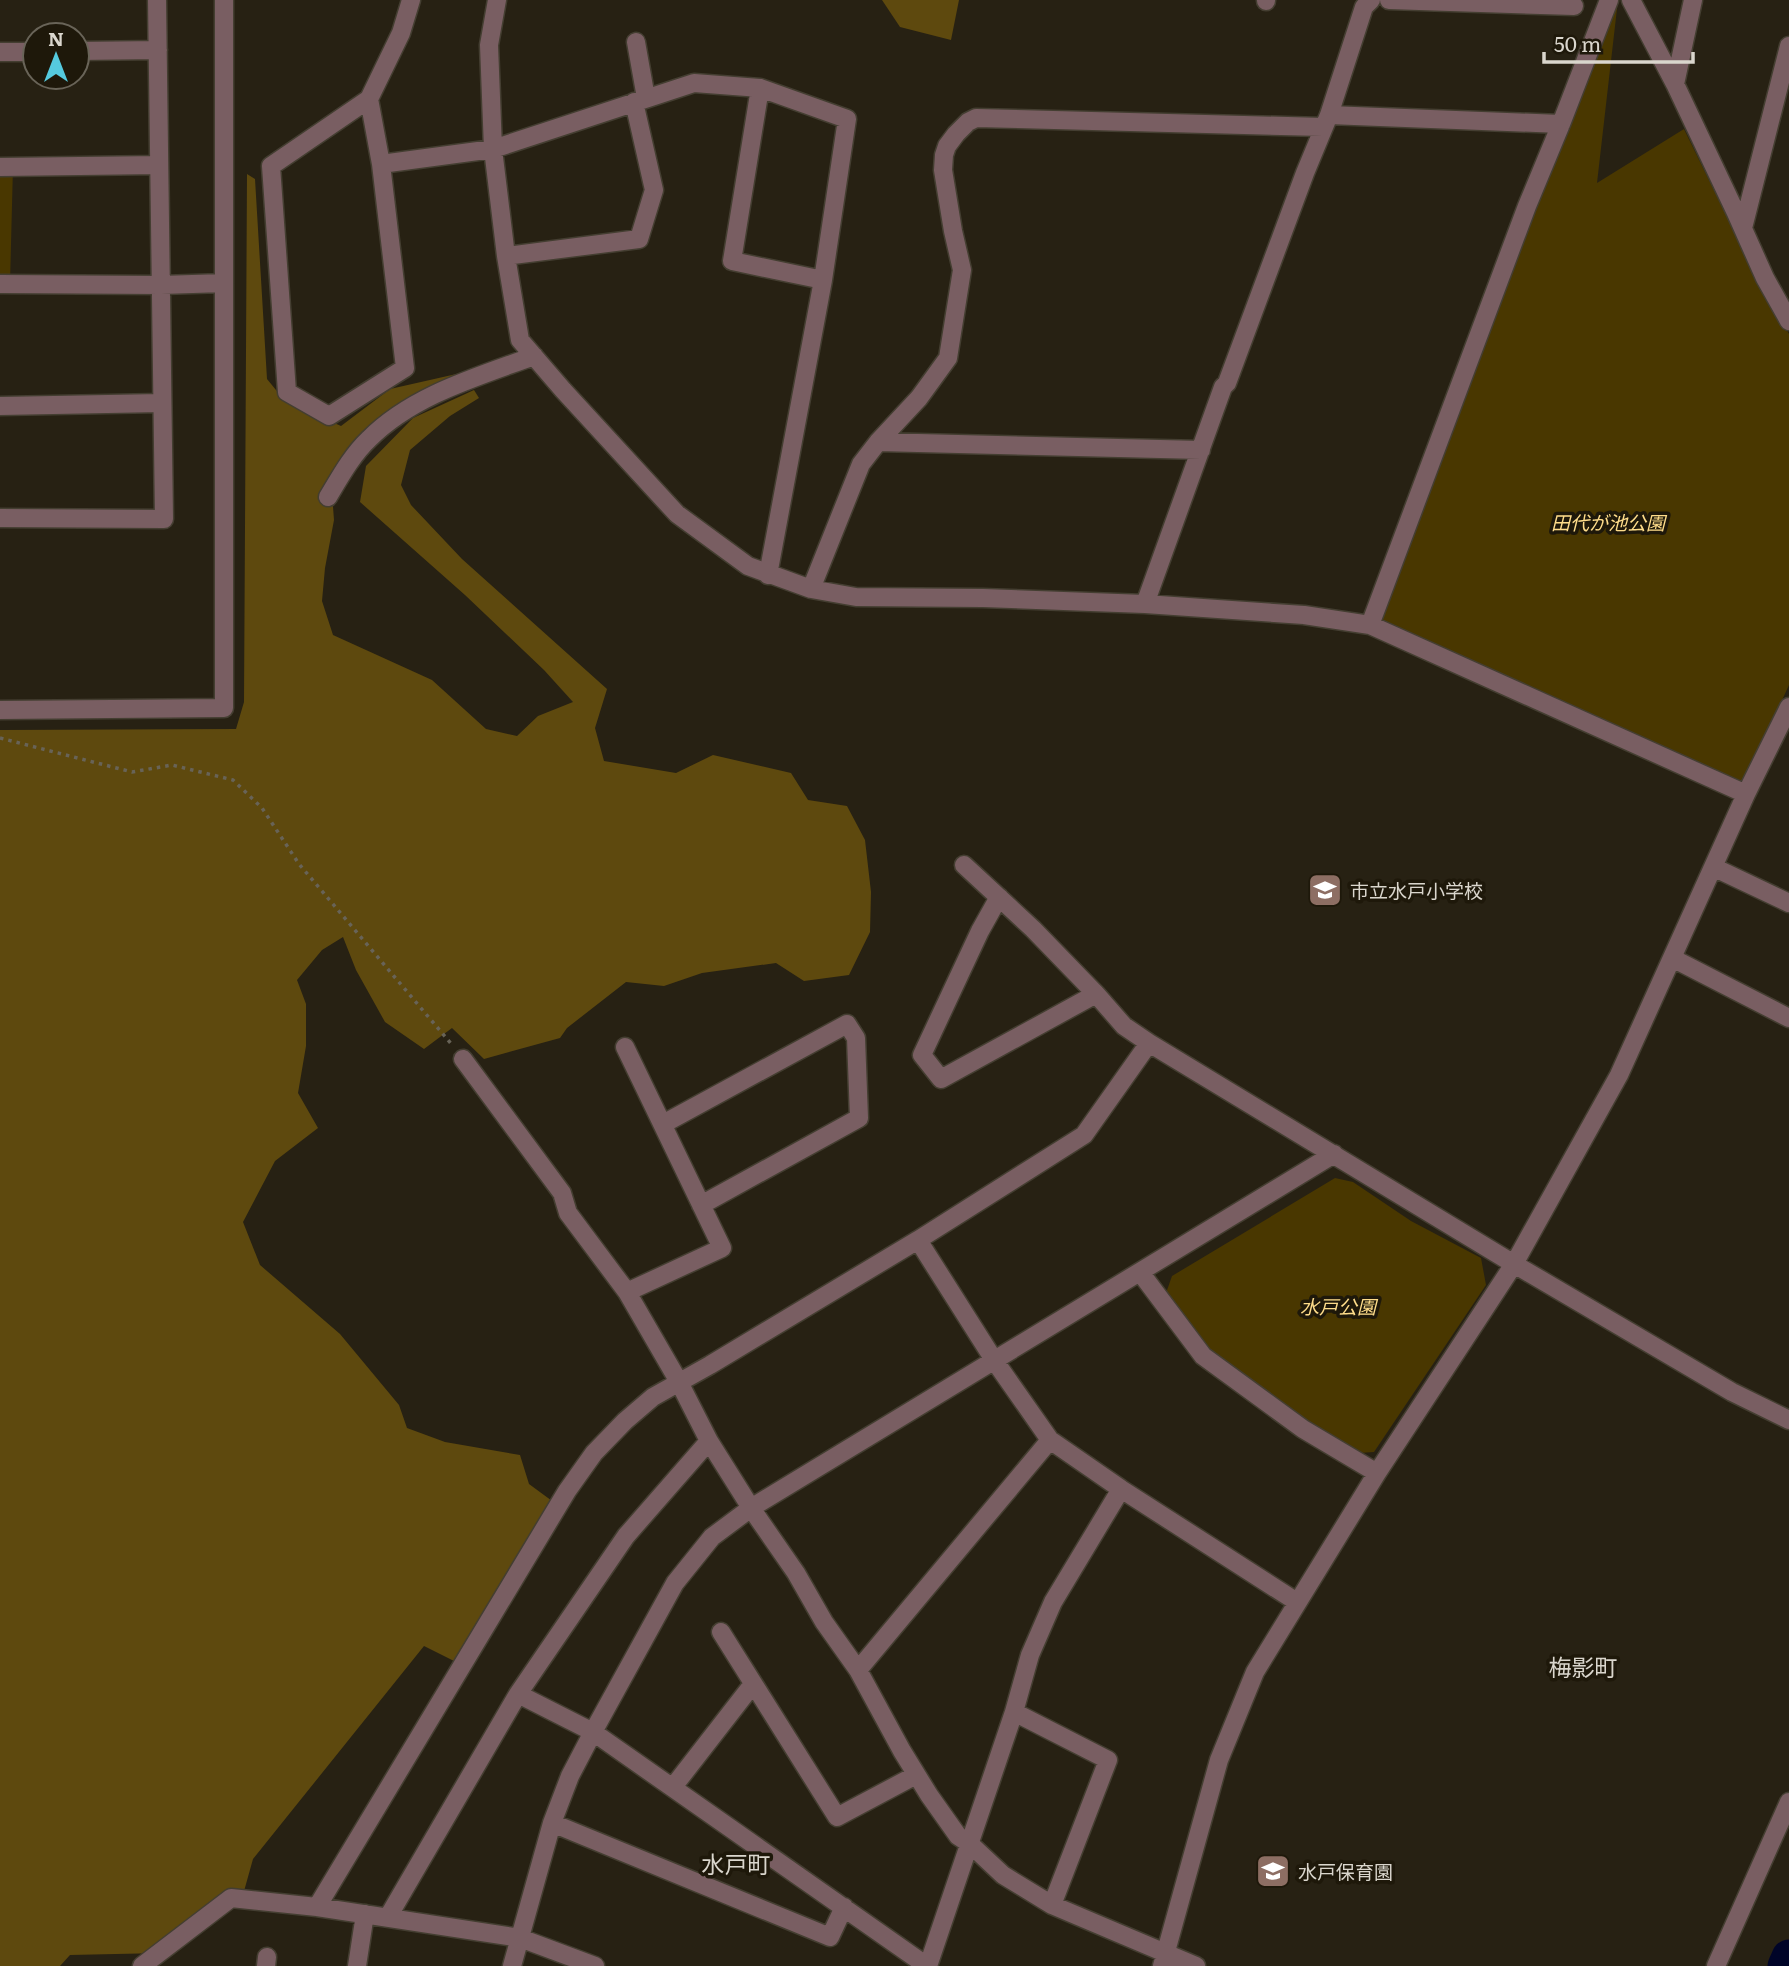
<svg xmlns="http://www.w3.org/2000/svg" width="1789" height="1966" viewBox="0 0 1789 1966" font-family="Literata,'Noto Sans JP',serif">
  <rect width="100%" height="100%" fill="#272113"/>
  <path fill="#493700" d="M1618,0L1597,183L1684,129L1755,274L1789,334V685L1743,785L1376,622L1536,201Z
    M0,167H13L10,284H0Z
    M1335,1178L1353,1182L1411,1221L1481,1258L1486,1285L1374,1452L1359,1453L1308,1422L1209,1351L1166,1293L1172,1276Z"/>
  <path fill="#5e490e" d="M882,0H959L951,40L900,27Z
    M247,174L255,179L267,379L285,401L341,426L390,389L474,370L468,375L404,400L356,440L331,480L334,520L325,568L322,601L333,635L432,680L486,729L517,736L538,716L573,702L544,670L465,595L360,502L366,466L413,418L474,390L479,398L450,416L410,450L401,485L411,505L462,559L607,689L595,728L604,761L676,773L713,755L791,773L808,800L847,806L865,840L871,892L870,932L849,975L804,981L776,963L702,973L664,986L626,982L567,1028L560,1038L484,1059L452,1028L424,1049L385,1022L356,970L343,937L322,950L297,980L306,1004V1046L298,1093L318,1128L275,1161L243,1222L260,1265L340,1334L399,1405L407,1428L445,1442L520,1455L529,1484L563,1509L462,1665L424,1646L253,1859L241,1902L162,1953L70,1955L60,1966H0V730L236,729L244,702Z"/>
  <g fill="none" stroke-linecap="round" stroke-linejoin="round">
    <path stroke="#000428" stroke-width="35" d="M1785,1966L1789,1957"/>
    <g stroke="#443e31" stroke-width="21">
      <path id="minor" d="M497,0L489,45L493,149L506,256L520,340L563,390L677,514L748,566L811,589L856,597L983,598L1145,604L1304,615L1370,625L1746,794
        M1266,0V1
        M1389,0L1574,6
        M1631,0L1675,84L1736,213L1765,278L1789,321
        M636,42L646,98
        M77,51L158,50
        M0,52H35
        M1675,84L1693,0
        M760,88L732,261L823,280
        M369,99L381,164L405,368L329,416L287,392L271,166L369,99L401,33L411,0
        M1329,115L1561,124
        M381,164L493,149L694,83L760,88L847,119L823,280L768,575
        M0,167L159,165
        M1743,228L1789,46
        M506,256L639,239L654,190L634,102
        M0,284L161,285L224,283
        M0,406L161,403
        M878,442L1201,450
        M328,497C340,477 352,455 369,439C413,395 477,377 534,356
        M0,518L164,519L157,0
        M811,589L861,464L878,442L919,398L948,358L962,270L953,231L943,170L944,155L947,146L956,134L968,122L976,118L1323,127
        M1145,604L1223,387L1227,383L1305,173L1329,115L1364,7L1371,0
        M1370,625L1527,206L1561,124L1609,0
        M0,710L224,708V0
        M964,865L1033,929L1096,994L1124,1026L1149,1043L1514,1264L1732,1392L1789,1420
        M1713,867L1789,903
        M999,897L980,931L922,1055L941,1079L1096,994
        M1672,958L1789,1018
        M625,1047L722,1248L627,1292
        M463,1059L562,1193L568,1213L627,1292L679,1382L709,1441L751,1508L796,1573L824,1622L858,1670L902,1751L929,1795L958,1836L970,1844L1003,1875L1052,1905L1196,1966
        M663,1124L847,1024L856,1038L859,1118L701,1205
        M918,1240L994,1360L1050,1440L1121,1489L1297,1602
        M1140,1272L1203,1356L1303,1429L1377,1473
        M721,1632L837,1817L916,1775
        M858,1670L1050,1440
        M518,1694L593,1732L927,1966
        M1014,1712L1108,1760L1052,1905
        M673,1787L753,1684
        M552,1823L830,1937L844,1907
        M317,1907L567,1491L594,1453L625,1421L653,1397L710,1365L918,1240L1084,1135L1149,1043
        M388,1917L518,1694L626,1536L709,1441
        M142,1966L231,1898L317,1907L520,1938L595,1966
        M266,1966L267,1957
        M357,1966L365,1914
        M512,1966L552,1823L570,1776L593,1732L675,1583L712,1537L751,1508L1334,1154
        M928,1966L1014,1712L1030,1655L1053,1602L1121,1489
        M1162,1966L1219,1760L1255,1672L1377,1473L1514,1264L1619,1075L1746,794L1789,707
        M1716,1966L1789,1802"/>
    </g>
    <path stroke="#686357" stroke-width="3.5" stroke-dasharray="3.5 5" stroke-linecap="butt" d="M0,738L132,772L172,765L233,780L262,808L299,864L453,1046"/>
    <use href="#minor" stroke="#795e62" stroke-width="18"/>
  </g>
  <defs>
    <g id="school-square" transform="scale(1.75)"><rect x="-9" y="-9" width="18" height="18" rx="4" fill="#8d6e63" stroke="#1e180a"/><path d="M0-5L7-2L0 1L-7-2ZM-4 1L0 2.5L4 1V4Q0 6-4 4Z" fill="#fff"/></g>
  </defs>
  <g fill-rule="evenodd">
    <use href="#school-square" x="1325" y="890"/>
    <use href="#school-square" x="1273" y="1871"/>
  </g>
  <g text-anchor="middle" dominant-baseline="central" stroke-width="7" stroke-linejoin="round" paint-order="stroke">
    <g font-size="19" font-style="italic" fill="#fedc8a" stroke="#1e180a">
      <text x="1608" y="522">田代が池公園</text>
      <text x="1338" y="1306">水戸公園</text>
    </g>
    <g font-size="19" fill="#dad6cd" stroke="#1e180a" text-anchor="start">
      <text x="1350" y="890">市立水戸小学校</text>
      <text x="1298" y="1871">水戸保育園</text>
    </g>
    <g font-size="23" fill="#dad6cd" stroke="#1e180a">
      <text x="1583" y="1666">梅影町</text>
      <text x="736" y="1863">水戸町</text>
    </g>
  </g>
  <g transform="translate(56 56)"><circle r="33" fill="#1e180a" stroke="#696458" stroke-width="2"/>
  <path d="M0-5L12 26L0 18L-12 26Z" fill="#55cadf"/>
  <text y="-10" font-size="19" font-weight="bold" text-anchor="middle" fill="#dad6cd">N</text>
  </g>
  <path d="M1544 52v10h149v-10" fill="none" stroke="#dad6cd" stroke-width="3.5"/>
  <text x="1554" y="52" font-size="21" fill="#dad6cd" stroke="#1e180a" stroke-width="5" paint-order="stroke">50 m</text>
</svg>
